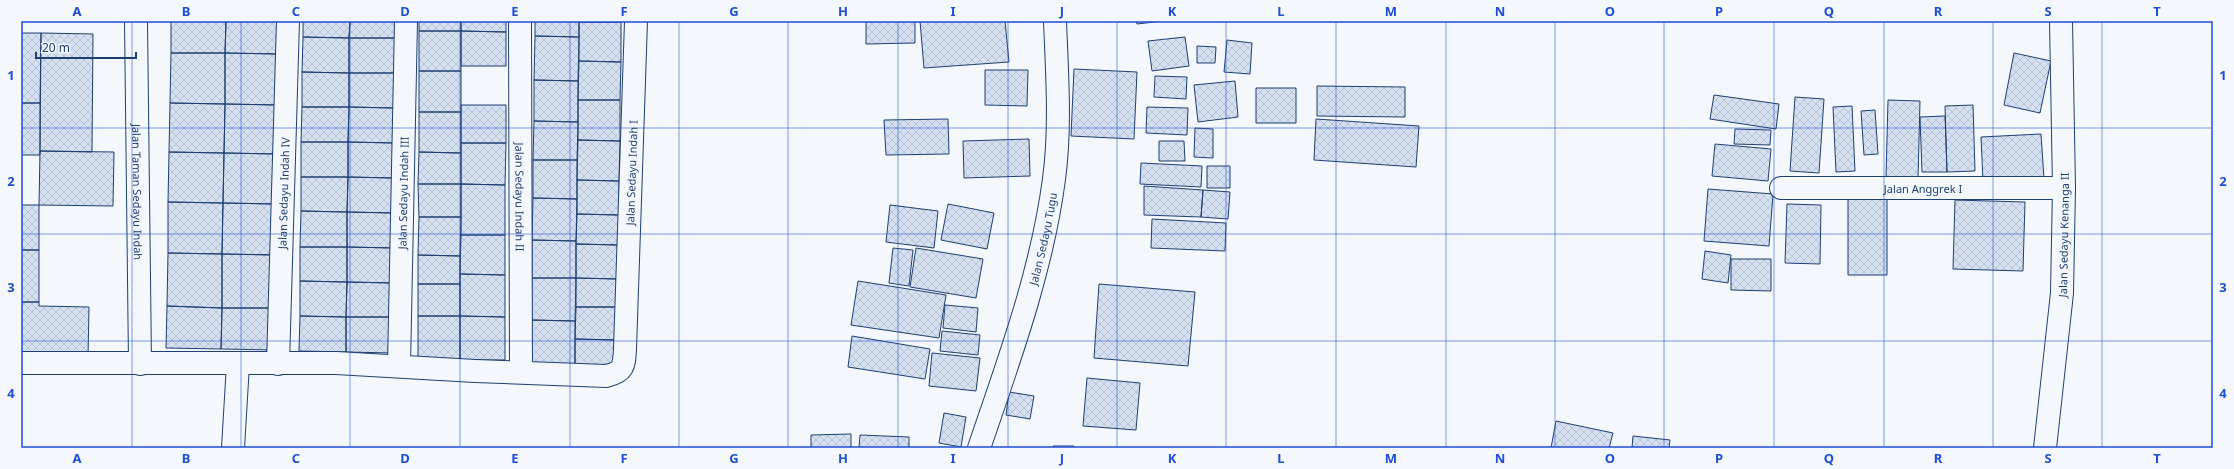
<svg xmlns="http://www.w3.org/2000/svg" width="2234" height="469" viewBox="0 0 2234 469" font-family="'Noto Sans',sans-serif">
  <defs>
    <pattern id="building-cross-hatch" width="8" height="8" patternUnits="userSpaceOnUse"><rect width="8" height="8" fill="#d5e0f0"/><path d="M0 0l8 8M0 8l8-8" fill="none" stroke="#b6c1d1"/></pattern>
  </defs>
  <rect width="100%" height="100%" fill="#f4f7fb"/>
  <path fill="url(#building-cross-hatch)" stroke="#1d3f73" d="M171,21H226L225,53H171Z
    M226,21H279L278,54L225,53Z
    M303,21H350L349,38L303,37Z
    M350,21H396V38H349Z
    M419,21H461V31H419Z
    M461,21H506V32L461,31Z
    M535,21H579V37L535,36Z
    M579,21H621V22H579Z
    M866,21H915V43L866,44Z
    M920,21H1005L1009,62L924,68Z
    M1136,21H1163L1137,24Z
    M579,22H621V62L579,61Z
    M419,31H461V71H419Z
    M461,31L506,32V66H461Z
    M21,33H41L40,103H21Z
    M41,33L93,34L92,152L40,151Z
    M535,36L579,37L578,81L534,80Z
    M303,37L349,38V73L302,72Z
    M1185,37L1189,66L1152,71L1148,41Z
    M349,38H396V73H349Z
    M1227,40L1252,43L1250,74L1224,72Z
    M1197,46L1216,47L1215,63H1197Z
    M171,53H225V104L170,103Z
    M225,53L278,54V105L225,104Z
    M2014,53L2051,61L2040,113L2004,105Z
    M579,61L621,62L620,100H578Z
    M1074,69L1137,72L1134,139L1071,136Z
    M985,70H1028L1027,106L985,105Z
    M419,71H461V112H419Z
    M302,72L349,73V107H302Z
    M349,73H396L395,108L349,107Z
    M1155,76L1187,77L1186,99L1154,97Z
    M534,80L578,81V122L534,121Z
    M1235,81L1238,117L1198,122L1194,85Z
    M1317,86L1405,87V117L1317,116Z
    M1256,88H1296V123H1256Z
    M1714,95L1779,104L1776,129L1710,119Z
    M1795,97L1824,99L1819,173L1790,171Z
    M578,100H620V141L578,140Z
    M1888,100L1920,101L1918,179L1886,178Z
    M21,103H40V155H21Z
    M170,103L225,104L224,153L169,152Z
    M225,104L278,105L277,154L224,153Z
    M461,105H506V143H461Z
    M1973,105L1975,171L1947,172L1945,106Z
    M1852,106L1855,171L1836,172L1833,107Z
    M302,107H349L348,142H301Z
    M349,107L395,108V143L348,142Z
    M1147,107L1188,108L1187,135L1146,133Z
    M1875,110L1878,154L1864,155L1861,111Z
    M419,112H461V153L419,152Z
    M1945,116L1947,172H1922L1920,117Z
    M948,119L949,154L886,155L884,120Z
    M1316,119L1419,126L1416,167L1314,160Z
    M534,121L578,122L577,160H533Z
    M1195,128L1213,129V158L1194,157Z
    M1735,129L1771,130L1770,145L1734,144Z
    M2041,134L2044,179L1983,181L1981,137Z
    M1029,139L1030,176L964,178L963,141Z
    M578,140L620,141L619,181L577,180Z
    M1159,141H1184L1185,161H1159Z
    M301,142H348V177H301Z
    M348,142L395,143L394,178L348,177Z
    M461,143H506L505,185L461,184Z
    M1715,144L1771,149L1768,181L1712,176Z
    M40,151L114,152L113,206L39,205Z
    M169,152L224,153L223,203L168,202Z
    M419,152L461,153V184H418Z
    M224,153L277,154L276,204L223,203Z
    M533,160H577V199L533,198Z
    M1141,163L1202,166L1201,187L1140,184Z
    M1207,166H1230V188H1207Z
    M301,177H348L347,212L301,211Z
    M348,177L394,178V213L347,212Z
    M577,180L619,181V215L577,214Z
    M418,184H461V217H419Z
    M461,184L505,185V235H461Z
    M1144,186L1203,190L1201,217L1144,215Z
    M1708,189L1773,194L1769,246L1704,241Z
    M1203,190L1230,192L1228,219L1201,217Z
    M1848,194L1887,195V275H1848Z
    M533,198L577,199L576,241L532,240Z
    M1955,200L2025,202L2023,271L1953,269Z
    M168,202L223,203L222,254L168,253Z
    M223,203L276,204L275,255L222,254Z
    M948,204L994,213L987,249L941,240Z
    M1787,204L1821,205L1820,264L1785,263Z
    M21,205H39V250H21Z
    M890,205L938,211L934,248L886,242Z
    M301,211L347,212V247H300Z
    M347,212L394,213V248L347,247Z
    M577,214L619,215V245L576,244Z
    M419,217H461L460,256L418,255Z
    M1152,219L1226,223L1225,251L1151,248Z
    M461,235H505V275L460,274Z
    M532,240L576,241V278H532Z
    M576,244L619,245L618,279L576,278Z
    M300,247H347V282L300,281Z
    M347,247L394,248L393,283L347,282Z
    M893,248L913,250L909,286L889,283Z
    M916,248L983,259L976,298L910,287Z
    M21,250H39V302H21Z
    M1705,251L1731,255L1728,283L1702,279Z
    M168,253L222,254V308L167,306Z
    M222,254L275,255V308H222Z
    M418,255L460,256V284H418Z
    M1731,259H1771V291L1731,290Z
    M460,274L505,275V317L460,316Z
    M532,278H576L575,321L531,320Z
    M576,278L618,279V307H576Z
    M300,281L347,282L346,317L300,316Z
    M858,281L946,295L939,338L851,325Z
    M347,282L393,283V317H346Z
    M418,284H460V316H418Z
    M1099,284L1195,292L1188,366L1094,358Z
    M21,302H39V306L89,307L88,357L21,356Z
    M945,305L978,308L976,332L943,328Z
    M167,306L222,308L221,349L166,348Z
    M576,307H618L617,340L575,339Z
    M222,308H275L274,350L221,349Z
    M300,316L346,317V352L299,351Z
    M418,316H460V360L418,359Z
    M460,316L505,317V360H460Z
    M346,317H393V353L346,352Z
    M531,320L575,321V364L531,363Z
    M942,331L980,335L978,355L940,351Z
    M852,336L930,349L925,379L848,367Z
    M575,339L617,340V368H575Z
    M932,353L980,358L976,391L929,386Z
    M1087,378L1140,383L1136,430L1083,426Z
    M1009,392L1034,396L1030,419L1006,415Z
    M944,413L966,417L961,447L939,443Z
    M1556,421L1613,433L1609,448H1551Z
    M851,434V448H811V435Z
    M860,435L909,437V448H859Z
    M1633,436L1670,440L1669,448H1632Z
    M1053,446H1074V448H1053Z"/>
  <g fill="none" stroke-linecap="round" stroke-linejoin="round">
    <g stroke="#1d3f73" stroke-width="24">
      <g id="street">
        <path id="s1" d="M136,21L140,364"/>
        <path id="s2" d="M520,21L521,372"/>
        <path id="s3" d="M1781,188H2064"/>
        <path id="s4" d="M21,363H336L475,371L606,376C624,372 624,366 625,349L636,21"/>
        <path id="s5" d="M278,364L288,21"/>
        <path id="s6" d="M399,366L406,21"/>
        <path d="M233,448L238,364"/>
        <path id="s7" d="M2045,448L2062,293L2064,188L2061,21"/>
      </g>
    </g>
    <g stroke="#1d3f73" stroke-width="24">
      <g id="secondary">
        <path id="s8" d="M979,448C1009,360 1042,271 1054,179C1061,127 1057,73 1055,21"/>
      </g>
    </g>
    <use href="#street" stroke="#f4f7fb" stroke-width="22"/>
    <use href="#secondary" stroke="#f4f7fb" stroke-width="22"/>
  </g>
  <path fill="none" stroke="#1d4ed8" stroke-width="1" stroke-opacity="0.55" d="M132,21V448M241,21V448M350,21V448M460,21V448M570,21V448M679,21V448M788,21V448M898,21V448M1008,21V448M1117,21V448M1226,21V448M1336,21V448M1446,21V448M1555,21V448M1664,21V448M1774,21V448M1884,21V448M1993,21V448M2102,21V448M21,128H2213M21,234H2213M21,341H2213"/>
  <g text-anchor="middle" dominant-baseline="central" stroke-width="3" stroke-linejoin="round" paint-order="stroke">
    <g font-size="11" fill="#1d3f73" stroke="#f4f7fb">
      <text stroke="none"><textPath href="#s4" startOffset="799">Jalan Sedayu Indah I</textPath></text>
      <text stroke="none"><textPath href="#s3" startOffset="142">Jalan Anggrek I</textPath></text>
      <text stroke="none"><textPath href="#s1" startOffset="171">Jalan Taman Sedayu Indah</textPath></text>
      <text stroke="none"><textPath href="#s5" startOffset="171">Jalan Sedayu Indah IV</textPath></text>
      <text stroke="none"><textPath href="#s6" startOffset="173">Jalan Sedayu Indah III</textPath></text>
      <text stroke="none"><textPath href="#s2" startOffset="176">Jalan Sedayu Indah II</textPath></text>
      <text stroke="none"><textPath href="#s7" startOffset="214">Jalan Sedayu Kenanga II</textPath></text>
      <text stroke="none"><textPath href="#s8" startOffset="219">Jalan Sedayu Tugu</textPath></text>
    </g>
  </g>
  <rect width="2234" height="469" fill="none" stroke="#f4f7fb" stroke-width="44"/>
  <path d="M36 52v6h100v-6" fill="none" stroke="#1d3f73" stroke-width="2"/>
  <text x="42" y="52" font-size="12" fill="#1d3f73" stroke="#f4f7fb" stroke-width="3" paint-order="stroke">20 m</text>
  <rect x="22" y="22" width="2190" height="425" fill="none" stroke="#1d4ed8" stroke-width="1.5"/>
  <g font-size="13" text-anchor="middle" font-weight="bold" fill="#1d4ed8">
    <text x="77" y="16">A</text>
    <text x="186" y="16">B</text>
    <text x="296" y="16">C</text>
    <text x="405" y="16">D</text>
    <text x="515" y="16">E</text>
    <text x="624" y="16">F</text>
    <text x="734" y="16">G</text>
    <text x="843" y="16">H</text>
    <text x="953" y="16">I</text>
    <text x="1062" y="16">J</text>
    <text x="1172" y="16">K</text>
    <text x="1281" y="16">L</text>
    <text x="1391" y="16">M</text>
    <text x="1500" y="16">N</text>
    <text x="1610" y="16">O</text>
    <text x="1719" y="16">P</text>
    <text x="1829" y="16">Q</text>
    <text x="1938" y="16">R</text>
    <text x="2048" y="16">S</text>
    <text x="2157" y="16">T</text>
    <text x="11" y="80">1</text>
    <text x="2223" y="80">1</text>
    <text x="11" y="186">2</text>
    <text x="2223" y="186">2</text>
    <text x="11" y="292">3</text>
    <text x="2223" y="292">3</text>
    <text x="11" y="398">4</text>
    <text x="2223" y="398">4</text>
    <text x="77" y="463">A</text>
    <text x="186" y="463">B</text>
    <text x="296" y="463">C</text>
    <text x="405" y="463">D</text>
    <text x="515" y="463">E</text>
    <text x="624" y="463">F</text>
    <text x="734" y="463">G</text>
    <text x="843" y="463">H</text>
    <text x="953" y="463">I</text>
    <text x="1062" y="463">J</text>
    <text x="1172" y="463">K</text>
    <text x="1281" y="463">L</text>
    <text x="1391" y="463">M</text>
    <text x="1500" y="463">N</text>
    <text x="1610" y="463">O</text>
    <text x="1719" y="463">P</text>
    <text x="1829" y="463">Q</text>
    <text x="1938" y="463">R</text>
    <text x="2048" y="463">S</text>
    <text x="2157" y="463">T</text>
  </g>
</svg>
